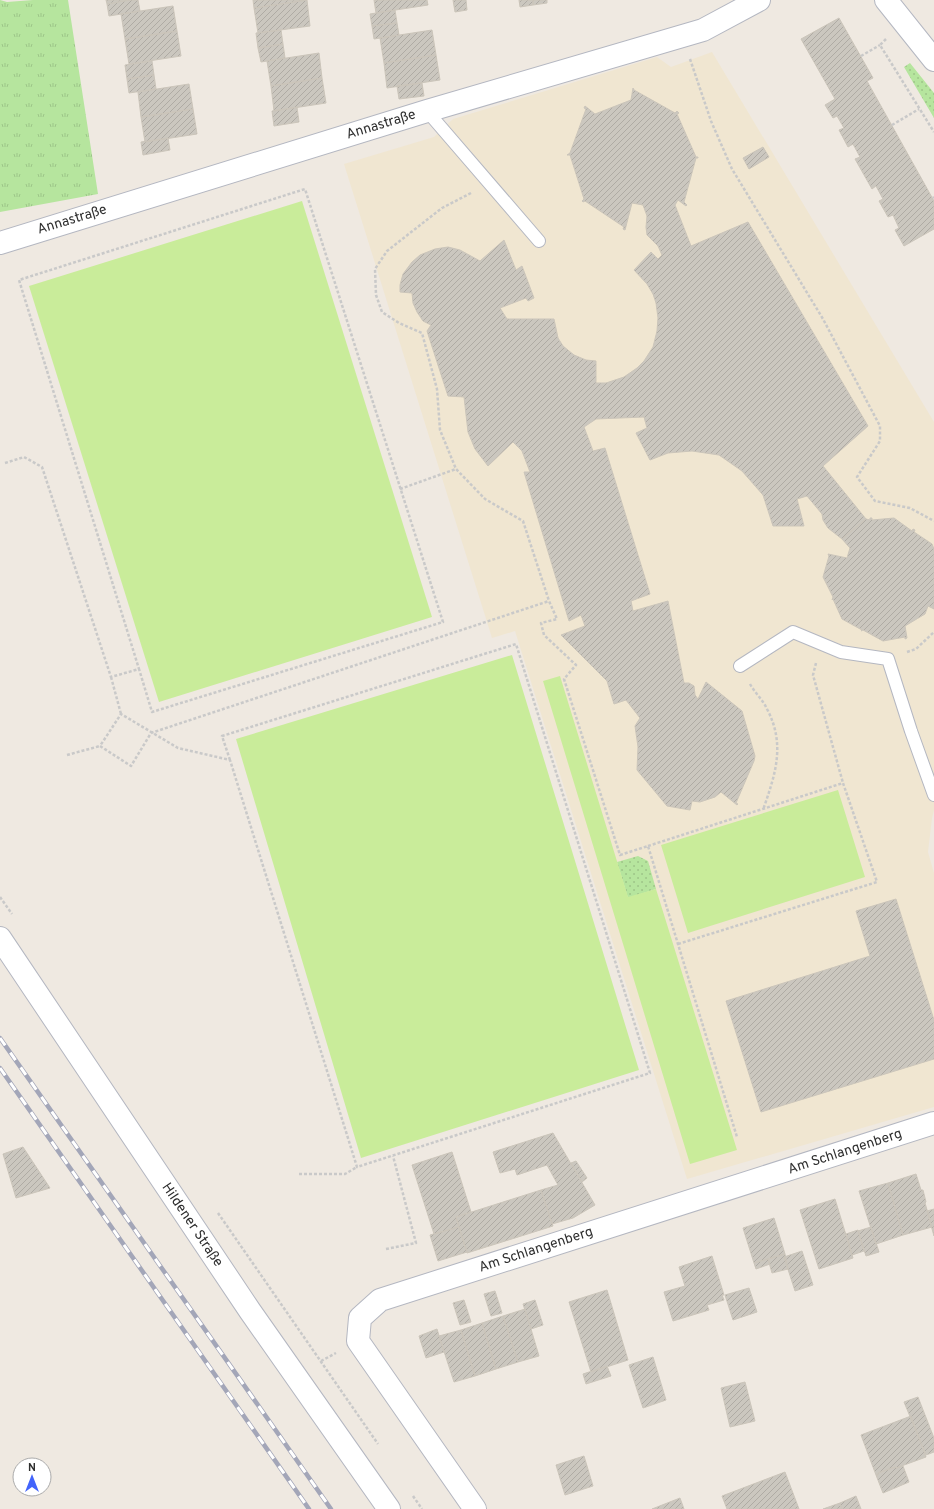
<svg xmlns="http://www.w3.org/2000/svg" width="934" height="1509" viewBox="0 0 934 1509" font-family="Overpass,sans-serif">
  <defs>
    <pattern id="grass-dots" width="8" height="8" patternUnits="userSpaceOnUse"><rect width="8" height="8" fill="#b6e59e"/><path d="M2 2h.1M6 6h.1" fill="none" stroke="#9dc588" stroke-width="1.8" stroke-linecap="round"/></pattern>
    <pattern id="park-tufts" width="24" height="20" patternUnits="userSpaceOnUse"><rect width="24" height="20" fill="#b6e59e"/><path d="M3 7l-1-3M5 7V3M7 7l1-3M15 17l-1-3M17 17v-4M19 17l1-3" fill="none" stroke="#9dc588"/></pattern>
    <pattern id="building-hatch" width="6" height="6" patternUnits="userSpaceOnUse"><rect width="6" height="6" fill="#cbc7bf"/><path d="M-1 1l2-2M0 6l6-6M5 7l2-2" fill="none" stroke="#afaba4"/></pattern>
  </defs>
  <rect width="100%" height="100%" fill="#efe9e1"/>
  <path fill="#f0e6d1" d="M712,52L934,422V810L932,818L928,852L934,873V1107L687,1179L515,631L492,638L344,164L434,137L453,119L657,57L671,67Z"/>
  <path fill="url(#grass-dots)" d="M910,63L934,93V118L904,67Z
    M638,856L648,861L656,889L628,898L617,862Z"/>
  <path fill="url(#park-tufts)" d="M0,0L7,2L33,0H68L98,194L0,212Z"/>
  <path fill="#c9ec9a" d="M302,201L432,617L159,702L29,286Z
    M512,655L639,1070L361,1158L236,739Z
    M560,676L628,897L656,889L737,1150L690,1164L543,681Z
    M838,790L865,877L688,933L661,845Z"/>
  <path fill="url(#building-hatch)" stroke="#cbc5ba" d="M106,0H130L107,4Z
    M130,0H138L140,11L109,16L107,4Z
    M253,0H307L254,8Z
    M307,0L310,26L258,33L254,8Z
    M374,0H427L428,5L376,13Z
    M453,0H466L467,10L455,12Z
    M519,0H533V5L520,7Z
    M533,0H547V3L533,5Z
    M173,6L177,31L125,39L121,14Z
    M395,10L397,23L372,26L370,14Z
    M839,18L873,78L867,81L934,201V229L904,246L895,230L899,228L893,215L888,217L879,201L883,199L876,186L872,189L855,159L860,157L853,144L848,147L839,130L844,128L837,116L833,118L825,105L835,99L801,39Z
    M397,23L399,35L374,39L372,26Z
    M281,30L283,44L258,48L256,33Z
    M432,30L436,55L384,63L380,38Z
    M177,31L181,56L129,64L125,39Z
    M283,44L285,58L261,62L258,48Z
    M319,53L322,78L271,86L267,61Z
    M436,55L440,80L387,88L384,63Z
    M152,61L154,75L127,79L125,65Z
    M154,75L156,89L129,93L127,79Z
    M322,78L326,103L274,111L271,86Z
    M422,83L424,96L399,99L397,86Z
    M189,84L193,109L141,117L138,92Z
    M633,88L634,90L675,113L677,111L679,113L677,114L696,157H698V158H696L684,202L687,205L686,206L678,200L675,205L691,246L748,222L868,426L823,466L866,519L842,539L828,528L823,520L822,514L807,496L797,499L804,526H773L763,495L742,471L719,455L692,451L668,453L650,460L636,433L647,428L644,417L596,419L584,427L593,451L605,448L650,594L631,601L633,611L668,601L684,683H689L694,686L695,695L698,699L706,682L742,711L755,756L754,761L736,803L738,804L737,805L721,792L715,797L700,802L692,801L690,810L667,806L637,770L638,747L635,726L640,718L626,700L614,704L607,681L561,635L585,626L581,615L569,621L524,472H530L522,451L513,442L488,466L475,449L468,432L464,397L448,396L427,331L431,325L423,321L417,312L413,303L412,293L400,292V285L403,274L412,262L420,255L435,249L448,247L460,250L480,261L504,240L516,270L522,266L534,298L528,301L526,298L500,308L507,319H554L558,338L563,346L574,355L586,360L596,361V383H606L624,377L637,368L644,361L653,347L657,331L658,318L656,303L653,294L647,284L634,270L651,252L658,259L662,255L658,246L647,235L646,227L647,216L643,205L632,203L625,230L623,229L624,227L585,201L583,202L582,201L584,199L570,155H567L570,153L586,109L584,108L585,106L595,114L631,100Z
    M297,107L299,122L274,126L272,111Z
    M193,109L197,134L145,142L141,117Z
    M168,138L170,150L143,155L141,142Z
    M763,147L769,157L749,169L743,158Z
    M870,518H872V520L894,518L912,531L913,529L915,530L914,532L932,544L934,549V609L928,606L925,614L905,626L907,638L905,639V637L883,641L863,630L861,631L862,630L842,619L833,599L832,600L833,597L823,577L829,556L828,554L847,558L850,548L842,539L866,519L870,520Z
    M896,899L934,1020V1059L761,1112L726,1001L870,956L856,911Z
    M553,1133L595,1205L573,1218L552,1224L541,1190L558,1185L547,1165L517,1175L515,1169L500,1173L493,1152Z
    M23,1147L50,1188L16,1198L3,1154Z
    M452,1152L471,1212L456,1217L459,1227L434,1234L412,1165Z
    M576,1161L587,1178L582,1182L571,1163Z
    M916,1174L921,1190H923L926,1202L925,1203L932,1227L903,1235L888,1183Z
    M888,1183L903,1235L876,1244L859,1191Z
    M541,1190L553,1226L467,1253L456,1217Z
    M835,1199L853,1258L819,1269L800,1210Z
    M934,1209V1236L927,1211Z
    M774,1218L785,1254L754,1263L743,1228Z
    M459,1227L467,1252L438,1261L430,1235Z
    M871,1227L879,1252L866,1256L858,1231Z
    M858,1230L864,1251L852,1255L846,1234Z
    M802,1251L813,1285L795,1291L784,1257Z
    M785,1254L788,1269L772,1273L768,1259Z
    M712,1256L724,1295H722L724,1300L707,1305L709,1310L673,1321L664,1292L685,1286L679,1267Z
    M768,1259L770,1264L756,1269L754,1263Z
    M749,1288L757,1312L733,1320L725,1295Z
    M607,1290L628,1360L591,1372L569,1302Z
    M495,1291L502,1313L491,1316L484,1294Z
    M464,1300L471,1322L460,1325L453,1303Z
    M535,1300L543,1325L531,1329L523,1304Z
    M525,1309L539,1356L518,1362L503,1316Z
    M503,1316L518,1362L496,1369L482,1323Z
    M482,1323L496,1369L475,1376L461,1330Z
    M437,1329L444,1352L426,1358L419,1336Z
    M461,1330L475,1376L454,1382L439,1336Z
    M653,1357L666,1400L643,1408L629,1365Z
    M607,1366L611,1376L586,1384L583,1374Z
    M745,1382L755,1421L730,1427L721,1388Z
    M918,1397L934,1438V1452L926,1455L904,1402Z
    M911,1416L926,1457L896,1468L895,1467L878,1473V1475H876L861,1435Z
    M584,1456L593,1486L565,1495L556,1465Z
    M903,1466L909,1482L883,1493L876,1475H878V1473L895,1467L896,1468Z
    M785,1472L799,1509H727L722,1496Z
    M856,1496L861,1509H842L840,1503Z
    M680,1498L684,1509H652Z
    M840,1503L842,1509H823Z"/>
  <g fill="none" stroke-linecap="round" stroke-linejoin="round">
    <g stroke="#b4b7c1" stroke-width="14">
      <path id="service" d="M427,111L539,241
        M740,666L793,632L841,652L888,659L911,731L934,795"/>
    </g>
    <g stroke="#b4b7c1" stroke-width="24">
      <path id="minor" d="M886,0L934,60
        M0,243L427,111L703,30L759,0
        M475,1509L358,1341L360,1318L380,1300L934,1123"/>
    </g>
    <g stroke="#b4b7c1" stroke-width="24">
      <path id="secondary" d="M0,938L250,1311L389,1509"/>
    </g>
    <path stroke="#c9c9c9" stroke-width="2.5" stroke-dasharray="3 2" stroke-linecap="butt" d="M886,39L880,45L934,132
      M861,56L880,45
      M690,59L711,121L732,169L823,319L880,426V441L857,477L875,501L910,508L934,521
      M892,125L919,109
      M471,193L442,208L387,251L375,269L376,295L382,312L399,323L422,333L437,389L440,430L456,469L485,499L523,521L549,601L557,619L541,623L544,635L576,665L564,679L620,855L648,846L737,1137
      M933,198L934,197
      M5,463L24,457L42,467L111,677L139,669L152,712L443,622L305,189L19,280L139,669
      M400,489L456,469
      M907,652L916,649L934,632
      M816,663L813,675L843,783
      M111,677L121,714
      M750,684C755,693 763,700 767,709C786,745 775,775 763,810
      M67,755L100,746
      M230,760L222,736L516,644L650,1073L357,1167L230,760L178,748L121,714L100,746L131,766L151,733L549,601
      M648,846L843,783L877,882L678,944
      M0,897L12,914
      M299,1174H345L357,1167
      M218,1213L378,1444
      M386,1249L416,1243L393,1156
      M321,1361L336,1353
      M413,1496L422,1509"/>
    <use href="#service" stroke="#fff" stroke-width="12"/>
    <use href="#minor" stroke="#fff" stroke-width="22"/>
    <use href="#secondary" stroke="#fff" stroke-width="22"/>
    <g stroke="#a3a6b8" stroke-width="4.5">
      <path id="rail" d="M0,1038L331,1509
        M0,1068L309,1509"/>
    </g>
    <use href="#rail" stroke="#fff" stroke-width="3" stroke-dasharray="9" stroke-linecap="butt"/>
  </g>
  <g text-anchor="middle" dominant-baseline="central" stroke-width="4" stroke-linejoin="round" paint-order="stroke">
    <g font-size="14" fill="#2e2e2e" stroke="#fff">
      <text transform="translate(381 125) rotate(-17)">Annastraße</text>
      <text transform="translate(72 220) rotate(-17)">Annastraße</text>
      <text transform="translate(845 1152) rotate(-18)">Am Schlangenberg</text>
      <text transform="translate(192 1225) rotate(56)">Hildener Straße</text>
      <text transform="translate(536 1250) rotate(-18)">Am Schlangenberg</text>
    </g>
  </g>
  <g transform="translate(32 1477)"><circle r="19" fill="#ffffff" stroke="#ababab"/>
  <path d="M0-3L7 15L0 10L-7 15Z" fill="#4264fb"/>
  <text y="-6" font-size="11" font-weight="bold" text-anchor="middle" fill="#2e2e2e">N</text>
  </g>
</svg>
